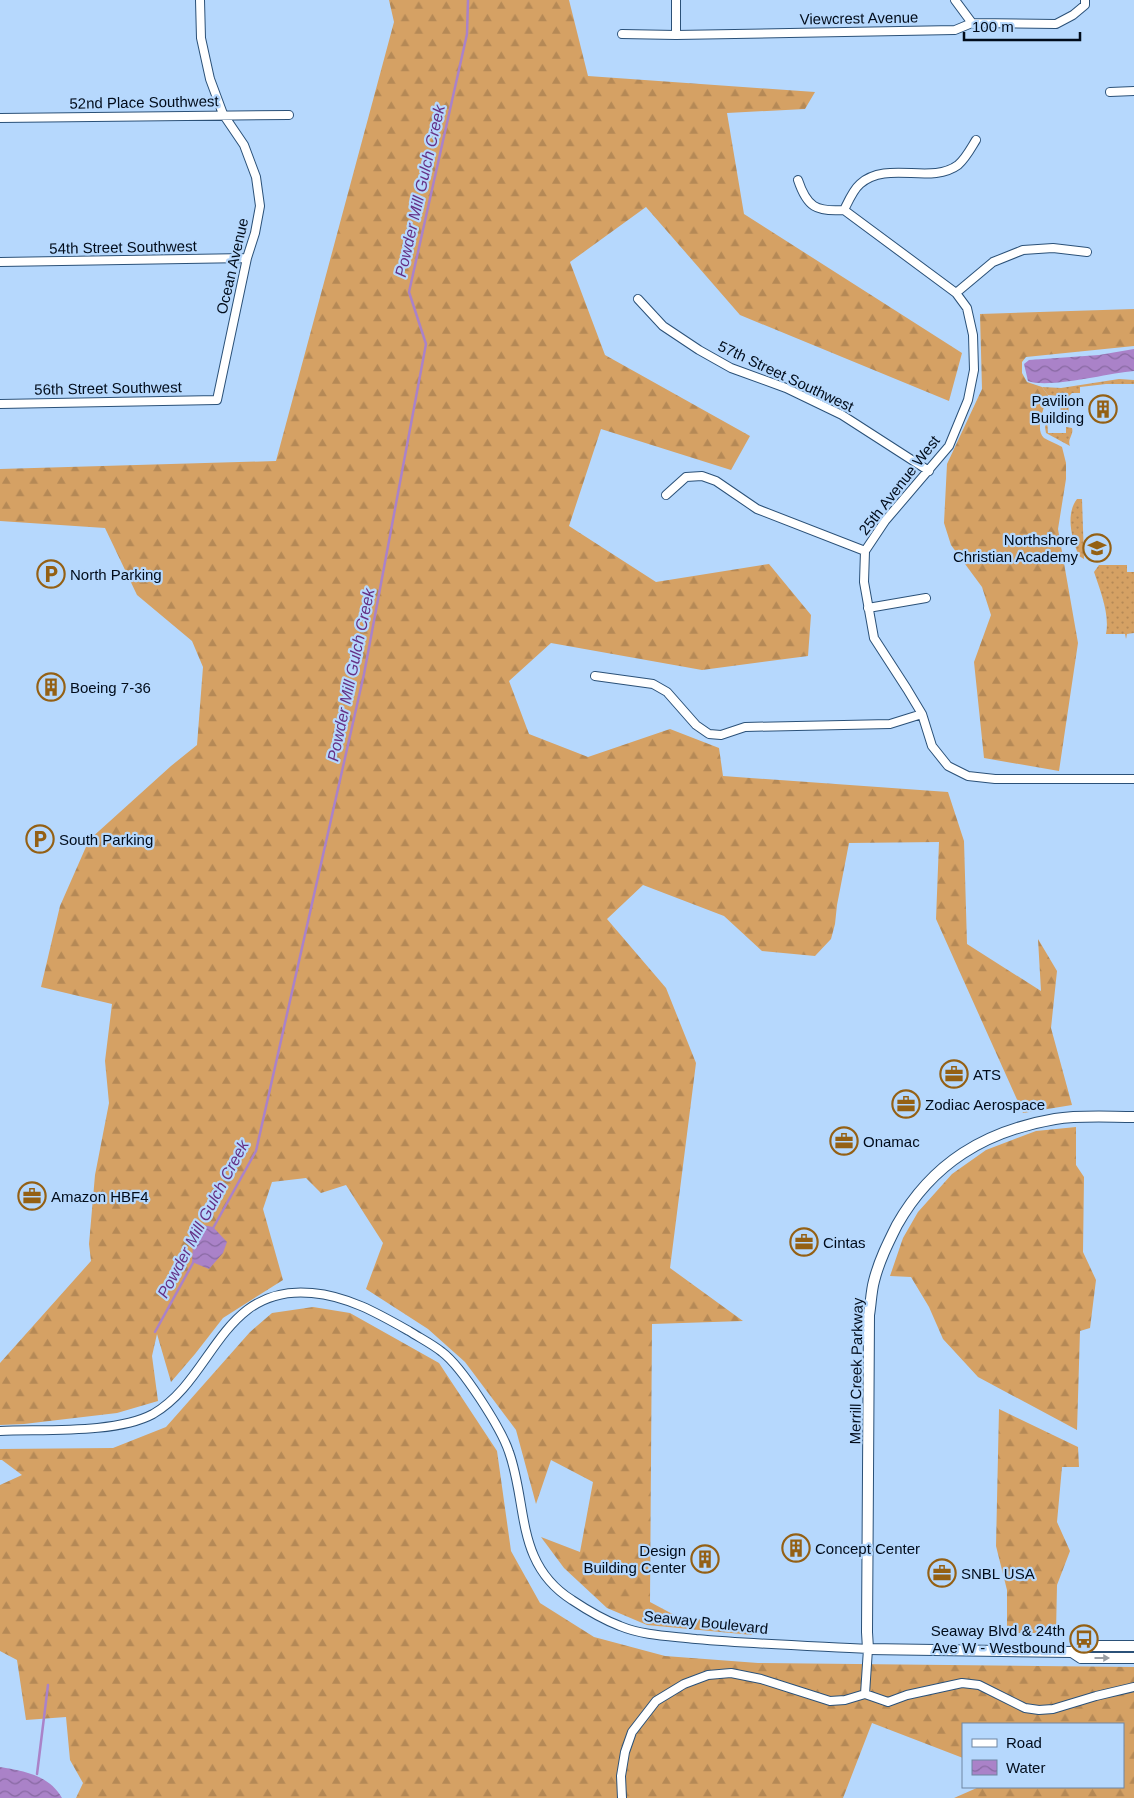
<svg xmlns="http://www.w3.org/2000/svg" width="1134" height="1798" viewBox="0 0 1134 1798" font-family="Helvetica,sans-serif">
  <defs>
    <pattern id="grass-dots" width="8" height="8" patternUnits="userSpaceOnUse" patternTransform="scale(1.25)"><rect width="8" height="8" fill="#d5a164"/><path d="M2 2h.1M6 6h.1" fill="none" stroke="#b58956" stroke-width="1.8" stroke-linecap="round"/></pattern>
    <pattern id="forest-firs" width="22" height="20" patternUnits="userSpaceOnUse" patternTransform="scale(1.25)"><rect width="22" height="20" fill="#d5a164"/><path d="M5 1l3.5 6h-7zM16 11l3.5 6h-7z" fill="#b58956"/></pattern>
    <pattern id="water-waves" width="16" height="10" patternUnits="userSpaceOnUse" patternTransform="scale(1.25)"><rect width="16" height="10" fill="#aa82c8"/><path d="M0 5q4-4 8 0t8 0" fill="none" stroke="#8869a2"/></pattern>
  </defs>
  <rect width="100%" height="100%" fill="#b6d8fd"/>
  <path fill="url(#grass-dots)" d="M1119,379L1134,380V384H1106L1080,387V393H1072L1069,396L1068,425H1066V419L1047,420L1048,433H1066V427L1072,428C1074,435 1067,439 1070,446L1046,433L1045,427L1048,417L1061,416L1060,396L1048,395L1042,387L1061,388Z
    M1077,499H1082L1084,559L1079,556C1072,539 1065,515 1077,499Z
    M1099,565H1127V572H1134V633L1127,634L1126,639L1125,634H1106C1110,614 1100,590 1094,572Z"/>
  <path fill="url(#forest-firs)" d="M389,0H569L588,76L815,92L805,109L727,113L744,214L962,353L949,401L740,315L646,207L570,262L605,355L750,436L731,470L601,429L569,526L656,582L769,564L811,615L808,656L702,670L551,643L509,681L529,734L588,757L670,729L719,748L723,776L948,792L964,841L967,944L1041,991L1038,939L1057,971L1051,1028L1072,1105L1023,1113L936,919L939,842L849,843L837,905L835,924L831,939L815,956L762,951L724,916L643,885L607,919L666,988L696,1063L670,1268L743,1321L652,1324L650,1602L680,1618L751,1623L752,1635L647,1625L607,1608L564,1568L541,1537L580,1552L593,1482L551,1460L536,1504L516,1430L465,1362L428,1329L366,1289L383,1243L346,1185L321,1193L306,1178L272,1182L263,1209L283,1280L223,1318L195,1354L171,1382L157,1334L152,1356L158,1401L117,1413L24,1424L0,1425V1363L91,1261L89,1244L95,1175L109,1103L105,1061L112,1004L41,987L60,906L89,840L171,766L197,745L203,667L192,641L137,595L105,528L0,521V469L276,461L394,22Z
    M1134,309V346L1026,357L1022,362V373L1027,382L1042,387L1048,395C1045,406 1034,429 1044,438C1049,441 1057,444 1062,447L1066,463V479L1058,529L1078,643L1059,771L984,758L974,662L991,615L982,587L951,545L944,523L947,464L982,389L980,314Z
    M1076,1127V1165L1084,1177L1083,1252L1096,1280L1090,1328L1080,1331L1077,1430L978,1377L943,1339L929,1307L911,1277L890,1276L903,1238L918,1212L952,1174L986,1150L1036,1131Z
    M313,1307L350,1313L439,1363L497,1451L511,1551L540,1603L594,1637L665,1656L758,1663L1134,1667V1798H954L979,1787H1123V1724H963V1758L872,1723L843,1798H76L83,1783L70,1760L66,1717L26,1720L17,1660L0,1651V1485L22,1475L2,1460H0V1449L113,1448L166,1427L250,1332L272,1313Z
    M999,1409L1078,1447L1079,1467H1062L1057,1522L1070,1551L1057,1585L1056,1633H1007V1590L996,1546Z"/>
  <path fill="url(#water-waves)" d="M1134,349V371C1108,373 1049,389 1028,381L1024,364L1029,360L1099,355Z
    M203,1225L213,1227L227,1242L223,1253L209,1269L192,1262L193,1243Z
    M0,1767C24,1771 49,1775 62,1798H0Z"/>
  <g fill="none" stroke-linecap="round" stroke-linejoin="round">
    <path stroke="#aa82c8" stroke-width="2.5" d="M212,1230L256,1151L364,674L426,344L409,292L467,34L468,0
      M155,1332L194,1261
      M37,1774L48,1685"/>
    <g stroke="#2b5178" stroke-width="10">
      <path id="minor" d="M676,0V35
        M955,0L972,23
        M622,34L676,35L955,30L972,23L1056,24L1073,15L1085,5V0
        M1110,92L1134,91
        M0,118L289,115
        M798,180C807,207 816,212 844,210
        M844,210L956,293L967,308L973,335L974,370L968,400L949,446L885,521L865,551L864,582L874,638L907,689L922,714L932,746L948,766L968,776L995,779H1134
        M844,210C848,202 853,190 860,184C887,160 931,185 958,165C966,158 971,148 976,140
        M0,262L247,258
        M956,293L993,262L1023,250L1053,248L1087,252
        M638,299L663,326L699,350L731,368L786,388L842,415L929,471
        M0,404L217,400L247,258L255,233L260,206L256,177L244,145L223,114L210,79L201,38L200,0
        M666,495L686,477L702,476L716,481L757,509L865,551
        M868,608L926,598
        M595,676L653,684L667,692L696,725L709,734L721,735L745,727L890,724L922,714
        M0,1431C43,1429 116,1434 153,1414C214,1379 221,1284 312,1293C348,1296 379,1314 409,1331C420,1338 432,1344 442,1352C462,1367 501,1428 509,1452C528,1505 515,1564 572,1600C587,1610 604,1620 620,1626C644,1636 671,1636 696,1639C753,1644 811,1646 868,1649L865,1694
        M622,1798L621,1776L625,1752L632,1732L656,1701L684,1684L708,1675L731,1673L761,1679L830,1701L845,1700L865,1694L888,1702L907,1695L962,1683L979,1685L1025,1708L1039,1710L1053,1709L1096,1696L1134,1687"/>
    </g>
    <g stroke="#2b5178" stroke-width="12">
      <path id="tertiary" d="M1134,1117C1108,1117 1080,1115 1055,1119C985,1131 932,1163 897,1225C888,1243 879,1261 874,1281C871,1292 871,1304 869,1315L867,1632L868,1649L1072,1652L1081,1658H1134
        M1072,1652L1081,1646H1134"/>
    </g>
    <use href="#minor" stroke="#fff" stroke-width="8"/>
    <use href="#tertiary" stroke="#fff" stroke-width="10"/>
  </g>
  <defs><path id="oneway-solid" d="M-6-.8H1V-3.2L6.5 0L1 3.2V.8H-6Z" transform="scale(1.25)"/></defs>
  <use fill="#999ea4" href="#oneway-solid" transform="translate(1102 1658)"/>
  <defs>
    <g id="building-ring" transform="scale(1.4375)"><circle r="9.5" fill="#b6d8fd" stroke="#946014" stroke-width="1.5"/><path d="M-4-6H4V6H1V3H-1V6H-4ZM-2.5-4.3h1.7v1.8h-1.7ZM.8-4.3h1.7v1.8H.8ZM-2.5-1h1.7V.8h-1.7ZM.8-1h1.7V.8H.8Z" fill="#946014"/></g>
    <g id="school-ring" transform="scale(1.4375)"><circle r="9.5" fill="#b6d8fd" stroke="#946014" stroke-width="1.5"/><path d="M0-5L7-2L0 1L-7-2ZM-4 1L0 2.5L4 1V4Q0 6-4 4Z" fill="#946014"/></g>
    <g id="parking-ring" transform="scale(1.4375)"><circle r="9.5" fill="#b6d8fd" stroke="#946014" stroke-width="1.5"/><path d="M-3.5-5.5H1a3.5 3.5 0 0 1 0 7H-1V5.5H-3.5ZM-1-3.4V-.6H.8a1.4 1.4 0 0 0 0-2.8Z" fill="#946014"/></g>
    <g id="office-ring" transform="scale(1.4375)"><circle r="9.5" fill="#b6d8fd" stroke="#946014" stroke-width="1.5"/><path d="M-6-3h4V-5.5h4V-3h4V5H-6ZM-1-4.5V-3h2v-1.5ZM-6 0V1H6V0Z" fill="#946014"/></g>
    <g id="bus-ring" transform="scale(1.4375)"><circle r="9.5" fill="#b6d8fd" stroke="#946014" stroke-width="1.5"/><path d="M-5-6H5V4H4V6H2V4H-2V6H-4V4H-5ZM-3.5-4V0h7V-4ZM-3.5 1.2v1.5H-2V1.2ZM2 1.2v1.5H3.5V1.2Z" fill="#946014"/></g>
  </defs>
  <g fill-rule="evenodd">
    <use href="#building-ring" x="1103" y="409"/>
    <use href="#school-ring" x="1097" y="548"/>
    <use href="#parking-ring" x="51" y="574"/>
    <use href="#building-ring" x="51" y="687"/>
    <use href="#parking-ring" x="40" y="839"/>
    <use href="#office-ring" x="954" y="1074"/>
    <use href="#office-ring" x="906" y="1104"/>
    <use href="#office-ring" x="844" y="1141"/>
    <use href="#office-ring" x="32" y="1196"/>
    <use href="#office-ring" x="804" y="1242"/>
    <use href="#building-ring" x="796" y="1548"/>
    <use href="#building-ring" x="705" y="1559"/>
    <use href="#office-ring" x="942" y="1573"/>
    <use href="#bus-ring" x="1084" y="1639"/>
  </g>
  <g text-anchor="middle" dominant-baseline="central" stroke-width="4.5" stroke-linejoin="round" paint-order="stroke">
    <g font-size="15" fill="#010c1b" stroke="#b6d8fd">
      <text transform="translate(859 18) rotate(-1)">Viewcrest Avenue</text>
      <text transform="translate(144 102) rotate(-1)">52nd Place Southwest</text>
      <text transform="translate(123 247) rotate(-1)">54th Street Southwest</text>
      <text transform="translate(232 266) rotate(-77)">Ocean Avenue</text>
      <text transform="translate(786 376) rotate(25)">57th Street Southwest</text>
      <text transform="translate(108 388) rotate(-1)">56th Street Southwest</text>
      <text transform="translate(899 485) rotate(-52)">25th Avenue West</text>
      <text transform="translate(856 1371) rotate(-89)">Merrill Creek Parkway</text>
      <text transform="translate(706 1622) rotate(6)">Seaway Boulevard</text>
    </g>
    <g font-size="15" fill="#010c1b" stroke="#b6d8fd" text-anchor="start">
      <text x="1084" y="400" text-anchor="end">Pavilion<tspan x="1084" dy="17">Building</tspan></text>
      <text x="1078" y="539" text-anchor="end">Northshore<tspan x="1078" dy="17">Christian Academy</tspan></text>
      <text x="70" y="574">North Parking</text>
      <text x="70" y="687">Boeing 7-36</text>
      <text x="59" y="839">South Parking</text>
      <text x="973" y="1074">ATS</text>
      <text x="925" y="1104">Zodiac Aerospace</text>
      <text x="863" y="1141">Onamac</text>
      <text x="51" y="1196">Amazon HBF4</text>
      <text x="823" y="1242">Cintas</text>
      <text x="815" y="1548">Concept Center</text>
      <text x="686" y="1550" text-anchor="end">Design<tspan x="686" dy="17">Building Center</tspan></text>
      <text x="961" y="1573">SNBL USA</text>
      <text x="1065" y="1630" text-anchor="end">Seaway Blvd &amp; 24th<tspan x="1065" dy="17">Ave W - Westbound</tspan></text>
    </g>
    <g font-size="16" font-style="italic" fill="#653185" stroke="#b6d8fd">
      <text transform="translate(420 191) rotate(-77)">Powder Mill Gulch Creek</text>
      <text transform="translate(351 675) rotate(-78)">Powder Mill Gulch Creek</text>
      <text transform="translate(203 1219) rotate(-62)">Powder Mill Gulch Creek</text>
    </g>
  </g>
  <rect x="962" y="1723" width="162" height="65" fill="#b6d8fd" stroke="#6e86a3"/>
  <rect x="972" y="1739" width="25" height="8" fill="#ffffff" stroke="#6e86a3"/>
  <text x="1006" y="1748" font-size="15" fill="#010c1b">Road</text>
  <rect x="972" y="1760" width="25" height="15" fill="url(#water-waves)" stroke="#6e86a3"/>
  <text x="1006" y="1773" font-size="15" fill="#010c1b">Water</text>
  <path d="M964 32v8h116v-8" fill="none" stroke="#010c1b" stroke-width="2.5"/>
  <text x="972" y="32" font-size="15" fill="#010c1b" stroke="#b6d8fd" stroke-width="4" paint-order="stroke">100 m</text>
</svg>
